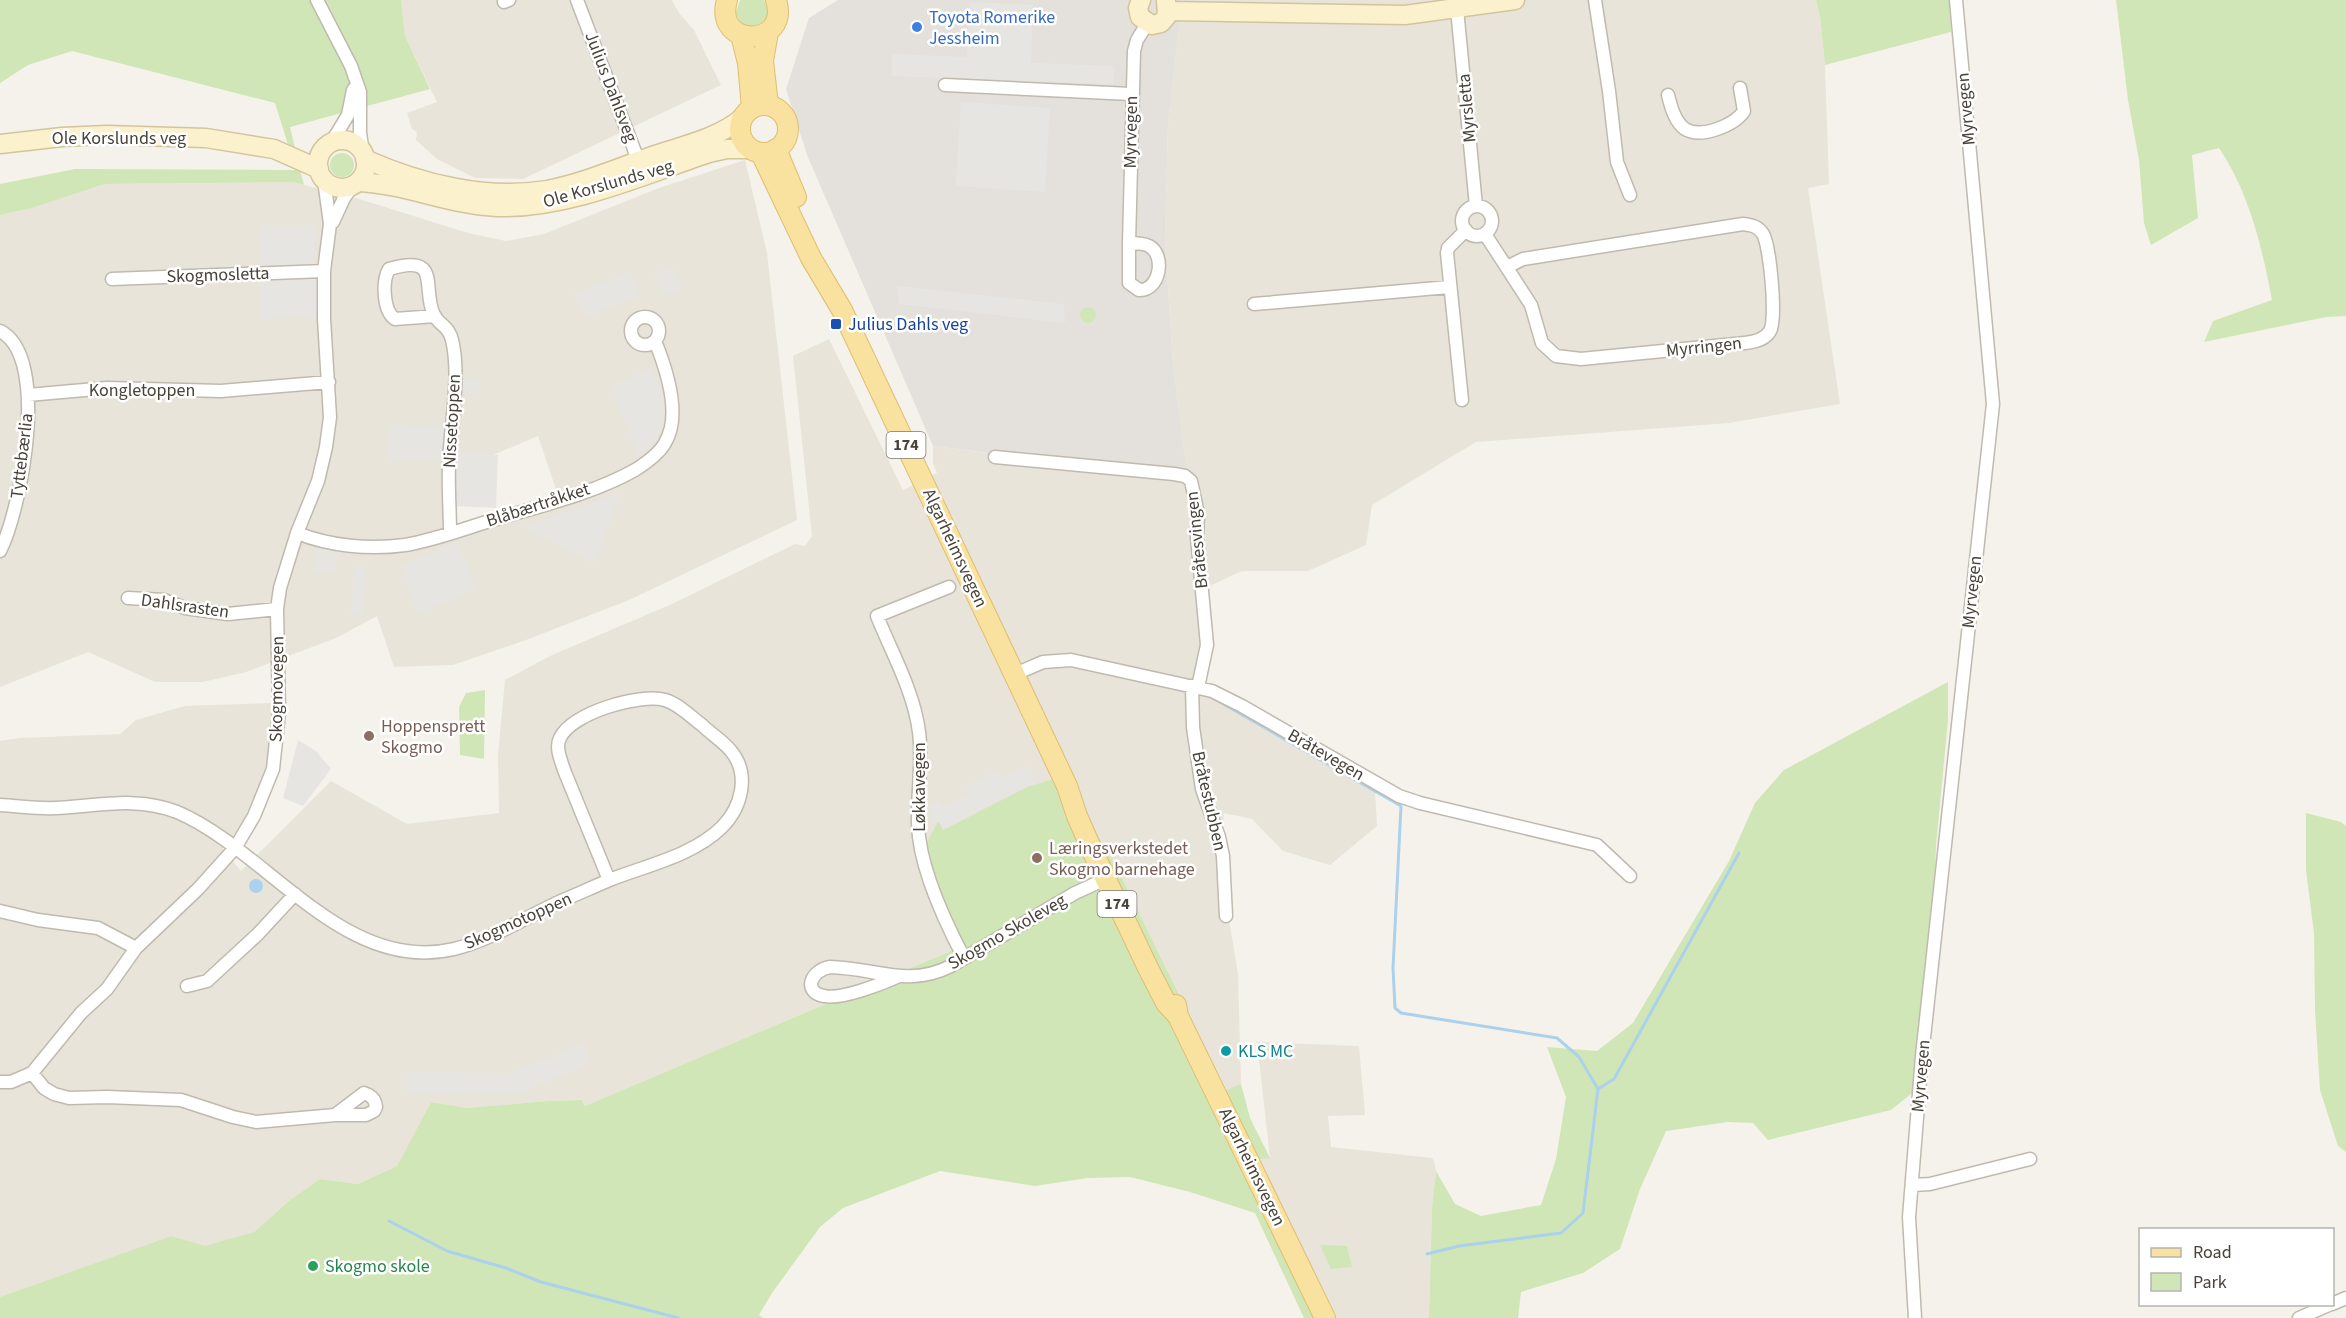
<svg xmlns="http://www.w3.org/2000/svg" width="2346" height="1318" viewBox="0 0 2346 1318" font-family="'Source Sans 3',sans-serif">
  <rect width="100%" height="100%" fill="#f5f2eb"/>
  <path fill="#e8e4d9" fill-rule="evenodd" d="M401,0H672L679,13L694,30L721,85L523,179L475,178L437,159L416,140L417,132L412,129L407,113L437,102L405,36Z
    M1182,0H1816L1820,17L1825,65L1829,184L1808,188L1840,404L1729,423L1476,442L1372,505L1366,545L1308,571H1242L1201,590L1203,680L1374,774L1377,826L1330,865L1283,851L1252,819L1224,813L1219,859L1238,974L1241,1084L1227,1091L1122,878L585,1106L582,1100L548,1101L467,1108L431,1102L397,1166L358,1184L320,1179L290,1200L254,1232L205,1247L171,1236L0,1297V741L20,738L120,734L136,720L185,706L273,703L270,763L241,826L222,848L241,871L331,781L407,824L499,813L498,756L505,680L550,656L672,604L795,544L805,546L812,536L793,356L829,339L903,490L937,473L933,464V446L1001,455L1186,466L1173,364L1165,242L1168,124Z
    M745,160L767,253L797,520L629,600L526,640L453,665L394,667L377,616L336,638L246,672L203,682H155L88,652L0,687V215L32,208L105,184L292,182L356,198L468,233L506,241L544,234L659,188ZM538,436L560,501L510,522L455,539L447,513L448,474Z
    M1257,1042L1359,1046L1365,1115L1328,1116L1331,1147L1432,1158L1434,1161L1436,1171L1432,1208L1429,1318H1326L1251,1162L1270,1158Z"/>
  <path fill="#e4e1dc" d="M838,0H1182L1168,124L1165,242L1173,364L1186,466L1132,471L933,446L807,155L786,89L809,18Z"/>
  <path fill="#d0e6b6" d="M0,0H401L405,36L430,89L290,127L296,152L311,153L310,159L296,154L304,185L292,182L105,184L32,208L0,215V184L75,169L296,170L275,103L72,51L28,65L0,83Z
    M740,0H764L769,11C764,30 742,32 736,13Z
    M1816,0H1950L1951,32L1825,65L1820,17Z
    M2116,0H2346V316L2326,317L2204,342L2213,321L2272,300C2262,247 2249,192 2219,148L2192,155L2198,218L2151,245L2144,223L2139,160L2128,100Z
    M330 165a12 12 0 1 1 24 0a12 12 0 1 1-24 0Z
    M1080 315a8 8 0 1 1 16 0a8 8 0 1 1-16 0Z
    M1948,682V720L1936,846L1934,908L1916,1090L1891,1110L1768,1140L1753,1123L1728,1122L1666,1131L1640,1189L1620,1249L1583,1273L1521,1292L1518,1318H1429L1432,1208L1436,1171L1455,1204L1481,1216L1541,1205L1556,1159L1566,1097L1547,1047L1597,1051L1633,1023L1729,861L1755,803L1784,770Z
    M485,690L484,759L460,755L459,707L466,693Z
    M1064,776L1122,878L1226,1090L1241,1084L1250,1118L1270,1158L1252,1161L1326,1318H1304L1255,1213L1190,1192L1130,1177L1088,1178L1035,1186L940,1171L843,1208L820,1227L772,1293L759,1315L763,1318H0V1297L171,1236L205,1246L254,1232L290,1200L320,1179L358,1184L397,1166L431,1102L467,1108L548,1101L582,1100L585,1106L953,950L919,857L943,812Z
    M2306,813L2341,822L2346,826V1152L2338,1146L2320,1090L2315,1010L2314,933L2306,870Z
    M1320,1245L1347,1246L1352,1267L1331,1269Z"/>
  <path fill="#e6e5e2" d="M970,2L1033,5L1031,63L1114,66L1113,84L892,76V54L967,57Z
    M961,102L1050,108L1045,192L956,186Z
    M260,225H314L315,266L260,267Z
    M673,266L681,290L662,295L654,273Z
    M630,272L640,295L585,317L573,293Z
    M317,277L320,317L260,319L259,281Z
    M897,286L1064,304L1065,323L899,304Z
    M650,368L660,389L665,416L657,441L638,455L611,386Z
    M461,379L481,380L480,393L460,392Z
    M390,425L444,426V461H390Z
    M457,453L498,455L496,508L455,506Z
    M619,493L595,564L524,527Z
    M458,541L475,589L418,614L402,566Z
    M319,545L337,549L335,574L313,573Z
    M354,566L365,567L363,613L351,614Z
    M298,740L316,751L331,769L303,806L283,798Z
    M1028,765L1035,783L943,830L939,822L934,824L928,807L939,801L943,807L970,794L966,786L997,771L1001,778Z
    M585,1043L588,1064L528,1089L509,1094L407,1093V1072L509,1073Z"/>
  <path fill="#abd1ed" d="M249 886a7 7 0 1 1 14 0a7 7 0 1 1-14 0Z"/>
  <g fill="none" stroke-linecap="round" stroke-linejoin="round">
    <path stroke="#abd1ed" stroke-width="3" d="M1213,698L1401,806L1393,968L1395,1008L1401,1013L1557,1038L1579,1057L1598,1089L1583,1213L1561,1233L1459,1246L1427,1254
      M1598,1089L1614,1079L1739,853
      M389,1221L447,1251L506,1268L541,1282L678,1318"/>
    <g stroke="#c0baae" stroke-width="15">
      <path id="street" d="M317,0L351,66L360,92V133L363,153
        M577,0L640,165
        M1595,0L1609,91L1617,162L1630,195
        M504,2L509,0
        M1457,9L1476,206
        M945,85L1131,94
        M1668,95C1671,107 1675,122 1685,129C1701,139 1735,125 1744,111L1740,88
        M331,143L348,115L353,90L356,86
        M324,180L330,224
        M1462 221a15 15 0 1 1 30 0a15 15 0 1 1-30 0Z
        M1485,234L1531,305L1542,343L1556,356L1581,359L1745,343C1754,342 1765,340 1770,331C1777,319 1770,246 1763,234C1758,226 1751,225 1743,224L1523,259L1507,267
        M1129,243V283L1139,290C1160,291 1166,255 1149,246C1143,243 1135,243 1129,243L1134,51L1137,40L1147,24
        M112,279L324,271
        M1254,304L1449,287
        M435,316L395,319C383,311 382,281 389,269C443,253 421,288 434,315C439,325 449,326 452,340C461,376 450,427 449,464C448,487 450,510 450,533
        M631 331a14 14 0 1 1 28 0a14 14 0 1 1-28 0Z
        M0,331C51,356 21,510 0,551
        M28,395L107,388L221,391L329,382
        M1462,400L1447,253L1448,248L1466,230
        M995,457L1174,474L1185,476L1191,481L1198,514L1197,537L1207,645L1198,687
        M297,533C330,546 369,550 405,545C435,540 463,529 493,520C540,506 592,494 635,470C646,463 659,454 665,443C682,415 666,368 655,341
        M949,587L877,616C892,653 914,692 919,732C923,762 917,794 918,824C919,867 944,920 964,958
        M128,598L164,600L185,608L228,614L277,609
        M1015,674L1043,662L1071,660L1212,691L1242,706L1399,796L1420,803L1597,845L1630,876
        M1192,686L1193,727L1202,789L1219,837L1223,856L1226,916
        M0,805C19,806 37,809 56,808C97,806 137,796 177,812C267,850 344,975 454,949C491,940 526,917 561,901C578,894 595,886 612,879C648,865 694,855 722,827C742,807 750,774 731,751C723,741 711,734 702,725C691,717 679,704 665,700C640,693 571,713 560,738C555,748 561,760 564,770L609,880
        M0,911L38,920L98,928L136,948
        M897,977C881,984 841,1000 824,996C802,992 811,970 830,967C876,968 907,988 951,966L1075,893L1110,877
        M187,986L207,981L258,934L295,894
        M0,1082H11L32,1073
        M335,1115L364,1093C372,1096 375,1099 376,1107L374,1111L366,1115H335L256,1122L233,1117L181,1100L107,1097L69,1098L54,1094L44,1088L32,1073L81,1013L107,989L136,948L198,889L235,848L254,816L273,769L279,713L277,609L280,588L297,533L318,481L326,447L330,417L324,319V271L330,224L333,222L344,198L353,185
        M1913,1185L1930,1184L2030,1159
        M2332,1304L2346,1298
        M1915,1318L1909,1217L1922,1056L1993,404L1956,0
        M2299,1318L2331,1304"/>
    </g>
    <g stroke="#d2c59d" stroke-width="21">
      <path id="secondary" d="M1141,0L1138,8L1140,17L1152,25L1161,23L1167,16L1166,1
        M1169,11L1405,15L1515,0
        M318 164a24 24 0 1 1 48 0a24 24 0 1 1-48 0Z
        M0,144L62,137L107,135L206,138L274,149L319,169
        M365,159C421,184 486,200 547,190C584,183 620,167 655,155C685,145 718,138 742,118
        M358,182C406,184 449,205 497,207C568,209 643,175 709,153L727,149H751"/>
    </g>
    <g stroke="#debf6f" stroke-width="22">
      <path id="primary" d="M727,0C713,49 791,48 776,0
        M768,32L763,61L768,105
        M741,35L748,63L752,108
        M740 129a24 24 0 1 1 48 0a24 24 0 1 1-48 0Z
        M776,149L796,197
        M761,153L811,258L842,310L1067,786L1077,816L1092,850L1148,968L1166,1003L1178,1016
        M1176,1005L1178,1016L1325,1318"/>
    </g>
    <use href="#street" stroke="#fff" stroke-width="12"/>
    <use href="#secondary" stroke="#fcf1cd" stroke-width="18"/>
    <use href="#primary" stroke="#f9e19f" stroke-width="20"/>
  </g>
  <circle fill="#3f7fe0" stroke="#fff" stroke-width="2" cx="917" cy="27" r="6"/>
  <rect fill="#1a4fb4" stroke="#fff" stroke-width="2" x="830" y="318" width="12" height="12" rx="3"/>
  <g fill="#8d6e63" stroke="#fff" stroke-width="2">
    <circle cx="369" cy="736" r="6"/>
    <circle cx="1037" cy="858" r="6"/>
  </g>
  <circle fill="#0f9aa8" stroke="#fff" stroke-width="2" cx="1226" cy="1051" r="6"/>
  <circle fill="#2e9e5b" stroke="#fff" stroke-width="2" cx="313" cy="1266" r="6"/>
  <g text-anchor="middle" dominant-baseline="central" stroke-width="5" stroke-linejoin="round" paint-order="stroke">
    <g fill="#fff" stroke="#7f7b74" stroke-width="1.5">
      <rect x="886.5" y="432" width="39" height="26" rx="4.5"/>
      <rect x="1097.5" y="891" width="39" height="26" rx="4.5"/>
    </g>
    <g font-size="16" font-weight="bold" fill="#484339">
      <text x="906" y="445">174</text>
      <text x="1117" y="904">174</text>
    </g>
    <g font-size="18" fill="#366cbe" stroke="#fff" text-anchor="start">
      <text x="929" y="17">Toyota Romerike<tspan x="929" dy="21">Jessheim</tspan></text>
    </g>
    <g font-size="18" fill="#484339" stroke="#fff">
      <text transform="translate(611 87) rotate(69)">Julius Dahlsveg</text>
      <text transform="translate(1467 108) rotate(-95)">Myrsletta</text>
      <text transform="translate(1966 109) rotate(-95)">Myrvegen</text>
      <text transform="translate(1131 132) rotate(-89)">Myrvegen</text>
      <text x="119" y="138">Ole Korslunds veg</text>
      <text transform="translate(608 184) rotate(-16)">Ole Korslunds veg</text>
      <text transform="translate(218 275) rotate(-2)">Skogmosletta</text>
      <text transform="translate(1704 347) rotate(-6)">Myrringen</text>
      <text x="142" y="390">Kongletoppen</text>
      <text transform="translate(452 421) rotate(-87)">Nissetoppen</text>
      <text transform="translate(22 456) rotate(-83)">Tyttebærlia</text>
      <text transform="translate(538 505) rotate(-18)">Blåbærtråkket</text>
      <text transform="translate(1197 540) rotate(-96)">Bråtesvingen</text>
      <text transform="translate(955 548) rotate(65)">Algarheimsvegen</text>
      <text transform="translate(1972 592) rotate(-84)">Myrvegen</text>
      <text transform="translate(185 606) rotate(8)">Dahlsrasten</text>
      <text transform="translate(277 689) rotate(-89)">Skogmovegen</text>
      <text transform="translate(1326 755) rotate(30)">Bråtevegen</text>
      <text transform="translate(919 787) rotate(-90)">Løkkavegen</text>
      <text transform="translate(1209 801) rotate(77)">Bråtestubben</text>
      <text transform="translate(518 921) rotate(-24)">Skogmotoppen</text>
      <text transform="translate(1007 932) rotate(-30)">Skogmo Skoleveg</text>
      <text transform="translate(1921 1076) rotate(-85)">Myrvegen</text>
      <text transform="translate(1252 1167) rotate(64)">Algarheimsvegen</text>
    </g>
    <g font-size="18" fill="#164399" stroke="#fff" text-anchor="start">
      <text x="848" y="324">Julius Dahls veg</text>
    </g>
    <g font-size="18" fill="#785e54" stroke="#fff" text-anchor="start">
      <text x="381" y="726">Hoppensprett<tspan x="381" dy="21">Skogmo</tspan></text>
      <text x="1049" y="848">Læringsverkstedet<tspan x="1049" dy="21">Skogmo barnehage</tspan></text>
    </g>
    <g font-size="18" fill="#0d838f" stroke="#fff" text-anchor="start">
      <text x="1238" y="1051">KLS MC</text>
    </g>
    <g font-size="18" fill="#27864d" stroke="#fff" text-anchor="start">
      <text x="325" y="1266">Skogmo skole</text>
    </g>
  </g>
  <rect x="2139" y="1228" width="195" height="78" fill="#ffffff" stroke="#b6b4b0" stroke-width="1.5"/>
  <rect x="2151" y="1248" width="30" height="9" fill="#f9e19f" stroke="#b6b4b0" stroke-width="1.5"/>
  <text x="2193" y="1258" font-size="18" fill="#484339">Road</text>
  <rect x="2151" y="1273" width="30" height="18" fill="#d0e6b6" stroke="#b6b4b0" stroke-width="1.5"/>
  <text x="2193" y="1288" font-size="18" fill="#484339">Park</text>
</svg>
